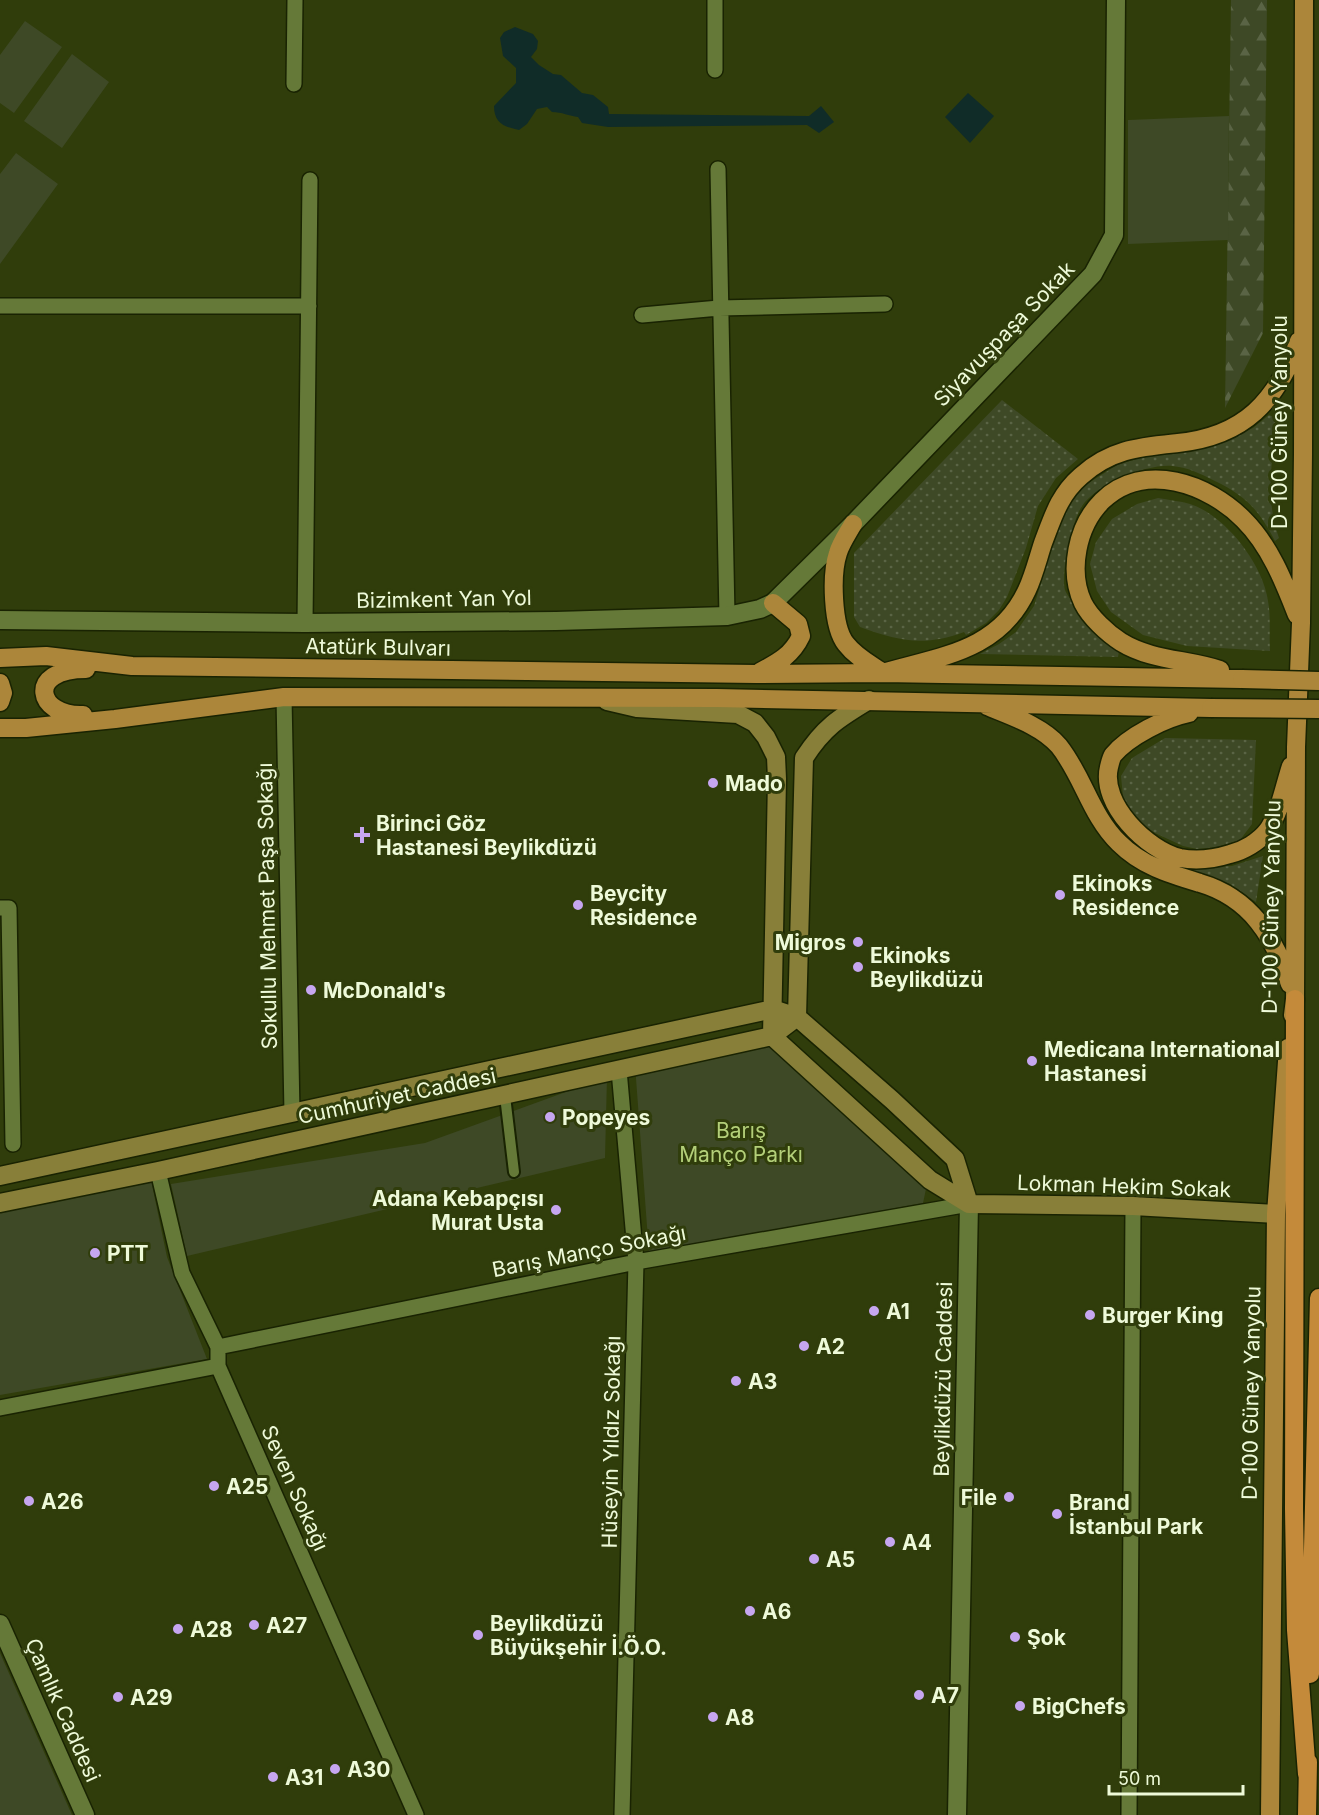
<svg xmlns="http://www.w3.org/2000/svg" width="1319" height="1815" viewBox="0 0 1319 1815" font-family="Inter,sans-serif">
  <defs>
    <pattern id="grass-dots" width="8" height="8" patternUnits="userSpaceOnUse" patternTransform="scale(1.5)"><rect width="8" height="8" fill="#3e4926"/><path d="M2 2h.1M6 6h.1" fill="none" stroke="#5a6445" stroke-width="1.8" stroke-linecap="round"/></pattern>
    <pattern id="forest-firs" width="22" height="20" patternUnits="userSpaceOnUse" patternTransform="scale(1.5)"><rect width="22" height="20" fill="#3e4926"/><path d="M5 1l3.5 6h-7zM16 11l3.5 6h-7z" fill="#5a6445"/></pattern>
  </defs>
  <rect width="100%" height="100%" fill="#303d0b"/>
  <path fill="url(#grass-dots)" d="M1002,400L1078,459L1056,478L1038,506L1026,548L1007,597L999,610L986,623L966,635L964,632C924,647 899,641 860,627L854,617V553Z
    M1269,415L1279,419C1271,459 1265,499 1279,538L1275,541C1259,510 1246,496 1215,481C1201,474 1187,467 1172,466C1146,464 1097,484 1082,506C1075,517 1072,532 1069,545C1066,555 1062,580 1065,590C1067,595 1072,601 1075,606C1087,626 1099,639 1119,651L1118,657L980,654L999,644L1016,632L1034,606L1063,512L1076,491L1117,465L1140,458L1198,449L1227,440L1253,428Z
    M1158,498C1168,500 1180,501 1190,504C1225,515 1263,564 1268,601C1271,617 1269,635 1270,651L1187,646L1143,635L1111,612L1097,591L1090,564L1096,542L1112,519L1137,504Z
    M1165,738L1256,740L1252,824L1240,840L1217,847L1197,849L1183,846L1155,833L1137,821L1123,797L1121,776L1132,758Z
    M1263,856L1256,902L1230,884L1186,868L1232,866Z"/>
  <path fill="url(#forest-firs)" d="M1231,0H1267L1263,333L1225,408Z"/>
  <path fill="#3e4926" d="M25,21L62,47L14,113L0,103V55Z
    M72,54L109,82L62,148L24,121Z
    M1229,116L1228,240L1128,244V120Z
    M16,153L58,184L0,264V174Z
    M771,1042L926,1189L923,1203L649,1253L635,1065Z
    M607,1077L605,1158L187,1256L171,1184L425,1143Z
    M151,1180L167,1257L207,1359L0,1395V1211Z
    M0,1653L72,1815H0Z"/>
  <path fill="#102c28" d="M515,27L533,34L538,41L537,49L531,57L539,65L553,74L561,75L582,93L593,95L608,107L609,114L809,116L821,106L834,122L819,133L807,125L608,127L582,123L578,117C569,116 562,112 552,112L547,107L537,109L527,124L519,130C504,127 494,123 494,106L516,83V68L503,56L500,38L504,32Z
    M968,93L994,116L970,143L945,117Z"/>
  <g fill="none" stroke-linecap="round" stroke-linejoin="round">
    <g stroke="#192302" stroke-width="14">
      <path id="pedestrian" d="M505,1096L514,1172"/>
    </g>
    <g stroke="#192302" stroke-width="18">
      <path id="minor" d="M715,70V0
        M294,84L295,0
        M718,169L727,616
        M0,306H309
        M642,315L719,308L885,304
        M305,623L310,180
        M284,697L292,1113
        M0,908H9L13,1144
        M619,1070L636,1262L622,1815
        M158,1171L182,1273L218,1347V1366L416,1815
        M218,1347L636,1262L969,1204
        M0,1408L218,1366
        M1129,1815L1133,1206"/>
    </g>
    <g stroke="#192302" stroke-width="21">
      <path id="tertiary" d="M0,620L305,623L556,621L727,616L760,609L773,603L853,524L1093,274L1114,235L1116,0
        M0,1624L85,1815
        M957,1815L969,1204"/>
    </g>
    <g stroke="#192302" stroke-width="21">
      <path id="secondary" d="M607,701L637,708L738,714L755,723L766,737L776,757L777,779L772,1036L930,1180L969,1204
        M797,1017L804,758C824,727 839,718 869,700
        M0,1176L773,1009L797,1017L892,1100L955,1159L969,1204
        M0,1203L158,1171L772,1036L797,1017
        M969,1204L1133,1206L1276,1214"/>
    </g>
    <g stroke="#192302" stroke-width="21">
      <path id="primary" d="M853,524C848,533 841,543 838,553C831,574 832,627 846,644C856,657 870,664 883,673C941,656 999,651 1027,590C1034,575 1038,558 1043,543C1053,517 1059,495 1081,476C1111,449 1140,447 1178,443C1245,436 1276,401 1299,341
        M0,658L46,656L132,666L756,674L883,673L1242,679
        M1220,670C1187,659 1152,661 1121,642C1107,633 1090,617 1083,603C1068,571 1077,526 1102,501C1144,460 1209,484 1244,520C1270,546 1284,582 1297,615
        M760,672C779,662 792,655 801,636L798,624L773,603
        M0,683L3,693L0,702
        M987,706C1011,716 1042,726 1059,746C1083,776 1091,816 1119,843C1142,866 1170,874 1200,883C1251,898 1274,937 1290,984
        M1189,713C1165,718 1129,736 1113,755C1111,758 1110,763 1109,767C1100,804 1147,850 1180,858C1196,861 1214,859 1230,854C1243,851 1259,842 1268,830C1280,812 1284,787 1291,766
        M83,715C37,717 25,669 86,669
        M0,728H26L115,719L284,697L717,698L1211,708
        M1293,1015L1295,999L1296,747L1301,623L1303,454L1304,0
        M1270,1815L1276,1214L1288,1048"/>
    </g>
    <g stroke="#192302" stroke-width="21">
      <path id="trunk" d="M1295,999L1294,1509L1296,1630L1307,1774
        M1310,1674L1319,1298
        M1307,1815L1308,1762"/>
    </g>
    <use href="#pedestrian" stroke="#657938" stroke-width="10"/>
    <use href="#minor" stroke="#657938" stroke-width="15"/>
    <use href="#tertiary" stroke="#657938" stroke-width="18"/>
    <use href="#secondary" stroke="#887f39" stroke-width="18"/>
    <use href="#primary" stroke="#ac863a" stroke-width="18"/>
    <use href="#trunk" stroke="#c48a3a" stroke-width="18"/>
    <g stroke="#192302" stroke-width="21" stroke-linecap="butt">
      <path id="primary-bridge" d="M1242,679L1319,681
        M1211,708L1319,709"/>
    </g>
    <use href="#primary-bridge" stroke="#ac863a" stroke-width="18"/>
  </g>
  <g fill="#c6a6f0" stroke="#303d0b" stroke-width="2">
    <circle cx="713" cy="783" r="6"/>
    <path d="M359 826h6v6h6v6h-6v6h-6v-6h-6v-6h6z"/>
    <circle cx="1060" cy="895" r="6"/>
    <circle cx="578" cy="905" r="6"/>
    <circle cx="858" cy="942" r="6"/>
    <circle cx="858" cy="967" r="6"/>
    <circle cx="311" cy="990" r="6"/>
    <circle cx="1032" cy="1061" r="6"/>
    <circle cx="550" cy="1117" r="6"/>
    <circle cx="556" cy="1210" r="6"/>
    <circle cx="95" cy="1253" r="6"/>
    <circle cx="874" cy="1311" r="6"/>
    <circle cx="1090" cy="1315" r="6"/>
    <circle cx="804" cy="1346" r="6"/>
    <circle cx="736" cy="1381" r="6"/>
    <circle cx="214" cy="1486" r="6"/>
    <circle cx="1009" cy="1497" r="6"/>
    <circle cx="29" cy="1501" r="6"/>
    <circle cx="1057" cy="1514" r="6"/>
    <circle cx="890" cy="1542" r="6"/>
    <circle cx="814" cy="1559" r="6"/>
    <circle cx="750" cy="1611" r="6"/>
    <circle cx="254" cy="1625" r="6"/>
    <circle cx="178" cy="1629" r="6"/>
    <circle cx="478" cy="1635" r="6"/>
    <circle cx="1015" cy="1637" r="6"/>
    <circle cx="919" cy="1695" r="6"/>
    <circle cx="118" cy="1697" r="6"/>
    <circle cx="1020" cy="1706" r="6"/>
    <circle cx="713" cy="1717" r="6"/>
    <circle cx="335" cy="1769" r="6"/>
    <circle cx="273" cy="1777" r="6"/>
  </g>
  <g text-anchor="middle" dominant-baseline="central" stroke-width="6" stroke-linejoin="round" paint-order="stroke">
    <g font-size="21" fill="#eefad9" stroke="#303d0b">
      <text transform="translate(1004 334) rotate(-46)">Siyavuşpaşa Sokak</text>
      <text transform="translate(1279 422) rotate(-90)">D-100 Güney Yanyolu</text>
      <text transform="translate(444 599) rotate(-1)">Bizimkent Yan Yol</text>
      <text transform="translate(378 647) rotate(1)">Atatürk Bulvarı</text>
      <text transform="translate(267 906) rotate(-91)">Sokullu Mehmet Paşa Sokağı</text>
      <text transform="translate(1271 907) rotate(-89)">D-100 Güney Yanyolu</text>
      <text transform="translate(397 1096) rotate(-12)">Cumhuriyet Caddesi</text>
      <text transform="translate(1124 1186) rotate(2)">Lokman Hekim Sokak</text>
      <text transform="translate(589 1251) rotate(-11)">Barış Manço Sokağı</text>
      <text transform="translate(943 1379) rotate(-89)">Beylikdüzü Caddesi</text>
      <text transform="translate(1251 1393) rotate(-89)">D-100 Güney Yanyolu</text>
      <text transform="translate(611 1442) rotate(-89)">Hüseyin Yıldız Sokağı</text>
      <text transform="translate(295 1488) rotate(66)">Seven Sokağı</text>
      <text transform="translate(63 1710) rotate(66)">Çamlık Caddesi</text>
    </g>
    <g font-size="21" font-weight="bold" fill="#eefad9" stroke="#303d0b" text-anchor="start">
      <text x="725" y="783">Mado</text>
      <text x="376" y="823">Birinci Göz<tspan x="376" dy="24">Hastanesi Beylikdüzü</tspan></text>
      <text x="1072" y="883">Ekinoks<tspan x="1072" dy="24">Residence</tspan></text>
      <text x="590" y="893">Beycity<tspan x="590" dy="24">Residence</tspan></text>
      <text x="846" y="942" text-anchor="end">Migros</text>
      <text x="870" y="955">Ekinoks<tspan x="870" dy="24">Beylikdüzü</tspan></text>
      <text x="323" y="990">McDonald's</text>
      <text x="1044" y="1049">Medicana International<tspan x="1044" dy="24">Hastanesi</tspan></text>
      <text x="562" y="1117">Popeyes</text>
      <text x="544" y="1198" text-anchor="end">Adana Kebapçısı<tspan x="544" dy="24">Murat Usta</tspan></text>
      <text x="107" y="1253">PTT</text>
      <text x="886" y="1311">A1</text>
      <text x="1102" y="1315">Burger King</text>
      <text x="816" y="1346">A2</text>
      <text x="748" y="1381">A3</text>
      <text x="226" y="1486">A25</text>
      <text x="997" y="1497" text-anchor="end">File</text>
      <text x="41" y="1501">A26</text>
      <text x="1069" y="1502">Brand<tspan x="1069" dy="24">İstanbul Park</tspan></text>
      <text x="902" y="1542">A4</text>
      <text x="826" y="1559">A5</text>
      <text x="762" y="1611">A6</text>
      <text x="490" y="1623">Beylikdüzü<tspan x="490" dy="24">Büyükşehir İ.Ö.O.</tspan></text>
      <text x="266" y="1625">A27</text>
      <text x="190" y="1629">A28</text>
      <text x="1027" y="1637">Şok</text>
      <text x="931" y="1695">A7</text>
      <text x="130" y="1697">A29</text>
      <text x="1032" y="1706">BigChefs</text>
      <text x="725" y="1717">A8</text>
      <text x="347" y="1769">A30</text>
      <text x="285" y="1777">A31</text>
    </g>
    <g font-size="21" fill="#b3cf79" stroke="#303d0b">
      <text x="741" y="1130">Barış<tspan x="741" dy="24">Manço Parkı</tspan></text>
    </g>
  </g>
  <path d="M1109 1785v9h134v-9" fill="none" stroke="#eefad9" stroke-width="3"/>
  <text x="1118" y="1785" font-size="18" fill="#eefad9" stroke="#303d0b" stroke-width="4.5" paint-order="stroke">50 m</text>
</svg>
